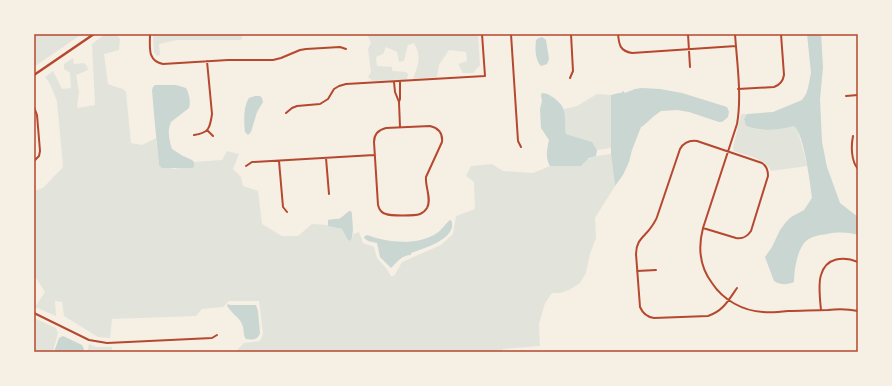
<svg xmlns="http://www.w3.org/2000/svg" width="892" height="386" viewBox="0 0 892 386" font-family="Jost,sans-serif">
  <rect width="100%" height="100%" fill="#f6efe4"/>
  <path fill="#e2e4dc" d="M34,34H82L34,67Z
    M105,34H116L120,39L119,50L104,54L108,84L116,87L123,89L126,92L131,143L142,145L156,138L159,165L174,169L179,168H192L194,165V162L222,160L227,151L239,154L233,169L241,177L243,186L258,191L262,224L282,236H298L312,224L328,225L329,226L342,229L353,237V234L359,232L363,243L374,247L377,258L387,269L391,276H394L402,262L441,245L453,234L456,216L475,209L474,182L466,176L471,166L492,164L503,171L533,173L550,166H581C590,155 598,156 611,154L615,186L595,218L596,238L590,254L586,273L580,283L569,290L560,293H552L545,303L539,324L540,346L503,349V352H235L244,343L260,341L263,334L259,301H229L223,307L202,309L196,316L112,319L110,338L98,337L64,316L62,302L55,301L56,316L35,307L45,292L34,275V191L43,188L63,167L57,101L50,84L45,77L53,71L62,89L71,88L70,73L64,69V64L73,58L74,64L84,63L87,66L88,70L76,75L79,91L77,108L95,105L92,44Z
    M153,34H243L241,40H177L159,44L160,55L157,56L154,52Z
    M367,34H478L480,65L473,73H463L458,64L467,61L466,52L449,50L439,65L437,77L413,79C418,65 422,57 414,43L408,45L404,61L399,62L397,52L386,47L383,54L376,57L377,66L392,67V71L406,72L408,74L407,80L373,81L368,77L371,72L368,49L371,43Z
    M597,94L611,95V148L597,150L592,142L566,134C564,126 566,117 564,109L577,106Z
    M741,114H747L744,119L746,126L756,129L762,130L794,125L797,128L804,153L807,166L771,171C765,158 747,156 734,151L733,148Z
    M34,318L56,328L58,333L53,352H34Z
    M89,344L96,347H112V352H87Z"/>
  <path fill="#c9d6d2" d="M807,34H821L823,67L820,99L822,142L827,167L840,203L858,217V235C848,232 837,232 827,234C820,235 812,236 806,241C797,249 794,271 794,282C787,285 780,285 774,281L765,257L772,247L780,230L786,222L791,217L804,210L812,198C810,184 804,133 794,126C776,130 764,132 746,126L744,119L747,114L773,112L802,100L806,94L808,88L811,73Z
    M542,37L546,40L549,59L547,64L541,66C535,60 535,48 536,40L539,38Z
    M155,85H176L186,88C189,94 191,101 189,108L171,122C167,131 169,140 172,149L183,156L192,160L194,162V167L192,168H162L159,165L155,125L152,90L153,87Z
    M642,88L660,89L682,93L727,107L729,112L728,117L722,122H719L689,112L677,110L661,111L654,116L643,126L641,127L632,150L629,162L623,175L615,186L611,154V95L619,93H621L623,91L625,93L635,89Z
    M542,93C547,93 551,96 554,98C570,110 563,118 566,134L592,142L597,150L596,156L589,158L581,166H550C545,158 547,149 549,140L541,128L540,109L542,101L541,95Z
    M255,96H260L262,98L263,102L257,112L251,132L248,135L245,132C244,122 243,107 249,98Z
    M349,211H351L352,214C352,222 355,234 350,241L348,240L342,229L328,226V220C332,219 334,219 338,219C342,218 345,214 349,211Z
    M450,220H451C459,238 423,249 411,253V255C402,255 397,262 391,268L380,257L377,243L368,241L364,238L365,236L367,235C373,237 379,239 385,240C401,243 423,243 437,233C442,230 445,224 450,220Z
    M228,304L230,305H256L258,311L260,333C258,340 252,340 246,339C243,335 244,331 243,327C241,319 236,317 231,311C230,310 229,308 227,306Z
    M63,336L82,345L84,349L83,352H54L59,338Z"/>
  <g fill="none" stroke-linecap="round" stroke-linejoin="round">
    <path stroke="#b5482f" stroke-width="2" d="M150,34C150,47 147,61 163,64L228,60H273L281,58L300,50L306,49L340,47L346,49
      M511,34L518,141L521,147
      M618,34C619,45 620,51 632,53L736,46
      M688,34L690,67
      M735,34C737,63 742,96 737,124L703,228C698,247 700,267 712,283C723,300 743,311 763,312C771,313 780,312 788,311C801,311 814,310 828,310C838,309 848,309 858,311
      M570,78L573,71L571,34
      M394,82L395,92L399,102
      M400,82V99L399,102L400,127
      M738,89L774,87C780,85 783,81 784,75L781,34
      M846,96L858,95
      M34,107L37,115L40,151L39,156L34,161
      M286,113L292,108L297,106L320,104L328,99L334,89L339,86L346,84L485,76L482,34
      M430,126C438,128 443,133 442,142L426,177C425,187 432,199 427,208C425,211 423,213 420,214C415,216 390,216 386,214C381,213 379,209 378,205L374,142C374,134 378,130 386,128Z
      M207,130L213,136
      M194,135C209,133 210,128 212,114L207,61
      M853,136C851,146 851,161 858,169
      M326,158L329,194
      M279,161L283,207L287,212
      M246,166L252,162L374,155
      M703,228L736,238C743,239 747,237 751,231L768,176C768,170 767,166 762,163L697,141C689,140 684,142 680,149L657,217C656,220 654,223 652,226C645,237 636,239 636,254L640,307C643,314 647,317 654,318L708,316C723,311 728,301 737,288
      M637,271L656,270
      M821,310C820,300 818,284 821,275C826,257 844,256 858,262
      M34,313L89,340L107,343L212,338L217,335"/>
    <path stroke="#b5482f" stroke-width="2.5" d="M34,75L94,34"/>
  </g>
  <rect width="892" height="386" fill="none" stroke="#f6efe4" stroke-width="70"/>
  <rect x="35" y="35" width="822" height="316" fill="none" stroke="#b5482f" stroke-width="1.5"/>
</svg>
